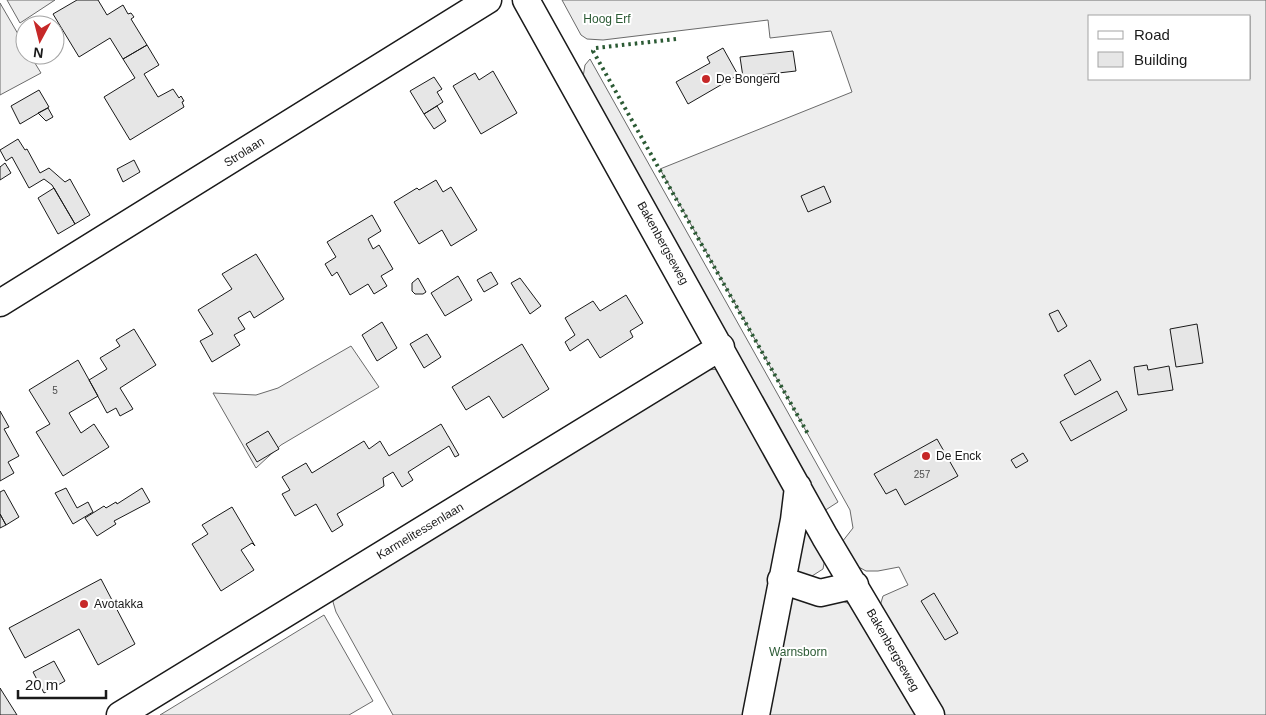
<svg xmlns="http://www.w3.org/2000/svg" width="1266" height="715" viewBox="0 0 1266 715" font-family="Arial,sans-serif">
  <rect width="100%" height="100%" fill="#fff"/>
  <path fill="#ededed" stroke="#6a6a6a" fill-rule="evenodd" d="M7,0H55L20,23Z
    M562,0H1266V715H943L880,606L883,596L908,585L899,567L878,571H866L855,565L842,542L853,528L850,510L660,169L852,92L831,31L770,38L768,20L603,40L587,39L581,35ZM1090,16H1250V79H1090Z
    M0,3L25,46V55H30L41,73L0,95Z
    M590,59L838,502L824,511L583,77L585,65Z
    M351,346L379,387L281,445L256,468L213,393L256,395L278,388Z
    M720,369L788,489L777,574L852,605L917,715H393L336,612L333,602L336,595L706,370Z
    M802,522L825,558L823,569L812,576L791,572Z
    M324,615L373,701L349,715H160Z"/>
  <path fill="#e6e6e6" stroke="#1a1a1a" d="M77,0H98L107,15L123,5L128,14L131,13L134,17L131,19L147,45L123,59L110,38L79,57L53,14Z
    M147,45L159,65L144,74L158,97L173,89L179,98L181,96L184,101L182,102L184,107L130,140L104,97L135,78L123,59Z
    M723,48L738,75L688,104L676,82L710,63L707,57Z
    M793,51L796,71L743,77L740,57Z
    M493,71L517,113L481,134L453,86L475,73L479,80Z
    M434,77L442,89L437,92L443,102L424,114L410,91Z
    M39,90L49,107L20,124L11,106Z
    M437,106L446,121L434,129L424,114Z
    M48,108L53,117L46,121L38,113Z
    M18,139L25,150L27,149L40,173L49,168L65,182L70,179L90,215L75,224L52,185L44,179L29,188L12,157L6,161L0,150Z
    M134,160L140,172L123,182L117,169Z
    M5,163L11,173L0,180V167Z
    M436,180L443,192L451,187L477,230L451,246L442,230L419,244L394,202L417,188L419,190Z
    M824,186L831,202L808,212L801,196Z
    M54,188L75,224L58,234L38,198Z
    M372,215L381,231L368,239L373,249L379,245L393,269L381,276L387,286L374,294L368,284L350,295L337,272L332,276L325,264L336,257L327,242Z
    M256,254L284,299L254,318L250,311L238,318L245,329L234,335L240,345L212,362L200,341L213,334L198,310L232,289L222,274Z
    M491,272L498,284L484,292L477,280Z
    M458,276L472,300L445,316L431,293Z
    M418,278L426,292L423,294H415L412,291V283Z
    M520,278L541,306L530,314L511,283Z
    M626,295L643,323L630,331L633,337L600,358L588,339L570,351L565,342L575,335L565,318L593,301L600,311Z
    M1058,310L1067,326L1058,332L1049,314Z
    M382,322L397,348L377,361L362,335Z
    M1197,324L1203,363L1176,367L1170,329Z
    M134,329L156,365L120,388L133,409L120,416L116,408L107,413L89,380L107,369L100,358L120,346L116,340Z
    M427,334L441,357L424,368L410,344Z
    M522,344L549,389L503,418L489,396L466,410L452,387Z
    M78,360L98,396L69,413L81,433L94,424L109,447L63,476L36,432L50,424L29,390Z
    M1090,360L1101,380L1075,395L1064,375Z
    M1147,365L1148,370L1169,366L1173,390L1138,395L1134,367Z
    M1117,391L1127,410L1071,441L1060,422Z
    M0,411L9,427L4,429L19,456L8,462L14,473L0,481Z
    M441,424L459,455L455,457L449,446L408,472L413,480L402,487L393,472L383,478L384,486L337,514L343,525L332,532L316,504L295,516L282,494L290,490L282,477L306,463L312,473L364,441L369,449L380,441L389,456Z
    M268,431L279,449L257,462L246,444Z
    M937,439L958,476L905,505L896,489L886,494L874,474Z
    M1023,453L1028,461L1016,468L1011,460Z
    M66,488L77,508L88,502L93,512L73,524L55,493Z
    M142,488L150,502L114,521L116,524L97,536L85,518L104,506L106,508L116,502L117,504Z
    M4,490L19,517L6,525L0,514V492Z
    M232,507L255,546L252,543L241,550L254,570L221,591L192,544L208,534L202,525Z
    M0,514L6,525L0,528Z
    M101,579L135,644L98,665L79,629L25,658L9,628Z
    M934,593L958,633L945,640L921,601Z
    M54,661L65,681L44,693L33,672Z
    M0,688L17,715H0Z"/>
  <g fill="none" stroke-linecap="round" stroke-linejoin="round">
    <g stroke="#1a1a1a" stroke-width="29">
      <path id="street" d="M526,0L825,537L931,715
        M0,303L488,0
        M781,580L820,593L855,585
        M120,715L721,347
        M756,715L794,520L798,487"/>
    </g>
    <use href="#street" stroke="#fff" stroke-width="26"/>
    <path stroke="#2b5a34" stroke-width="4" stroke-dasharray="2.5 4" stroke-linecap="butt" d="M676,39L596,48L593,51L808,434"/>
  </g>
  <g fill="#c62828" stroke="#fff" stroke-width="2">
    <circle cx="706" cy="79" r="5"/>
    <circle cx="926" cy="456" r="5"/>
    <circle cx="84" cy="604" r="5"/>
  </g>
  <g text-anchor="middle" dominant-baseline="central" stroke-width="4" stroke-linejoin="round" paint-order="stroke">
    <g font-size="10" fill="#4d4d4d">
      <text x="55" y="390">5</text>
      <text x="922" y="474">257</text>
    </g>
    <g font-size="12" fill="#2b5a34" stroke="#fff">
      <text x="607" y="19">Hoog Erf</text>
      <text x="798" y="652">Warnsborn</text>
    </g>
    <g font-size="12" fill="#1a1a1a" stroke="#fff" text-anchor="start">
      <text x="716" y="79">De Bongerd</text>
      <text x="936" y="456">De Enck</text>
      <text x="94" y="604">Avotakka</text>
    </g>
    <g font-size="12" fill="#1a1a1a" stroke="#fff">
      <text transform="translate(244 152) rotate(-32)">Strolaan</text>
      <text transform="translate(663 243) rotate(61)">Bakenbergseweg</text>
      <text transform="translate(420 531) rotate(-31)">Karmelitessenlaan</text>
      <text transform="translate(893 650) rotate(60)">Bakenbergseweg</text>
    </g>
  </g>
  <rect x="1088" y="15" width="162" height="65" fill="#ffffff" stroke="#a3a3a3"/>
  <rect x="1098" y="31" width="25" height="8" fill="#ffffff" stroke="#a3a3a3"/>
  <text x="1134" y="40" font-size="15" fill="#1a1a1a">Road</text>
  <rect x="1098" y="52" width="25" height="15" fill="#e6e6e6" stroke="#a3a3a3"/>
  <text x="1134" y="65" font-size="15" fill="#1a1a1a">Building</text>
  <g transform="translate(40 40) rotate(187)"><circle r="24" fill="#ffffff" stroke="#a3a3a3"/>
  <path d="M0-4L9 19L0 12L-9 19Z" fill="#c62828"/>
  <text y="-8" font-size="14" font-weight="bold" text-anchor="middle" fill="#1a1a1a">N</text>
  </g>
  <path d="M18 690v8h88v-8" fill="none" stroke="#1a1a1a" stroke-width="2.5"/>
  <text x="25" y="690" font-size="15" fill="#1a1a1a" stroke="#ffffff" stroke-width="4" paint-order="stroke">20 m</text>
</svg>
